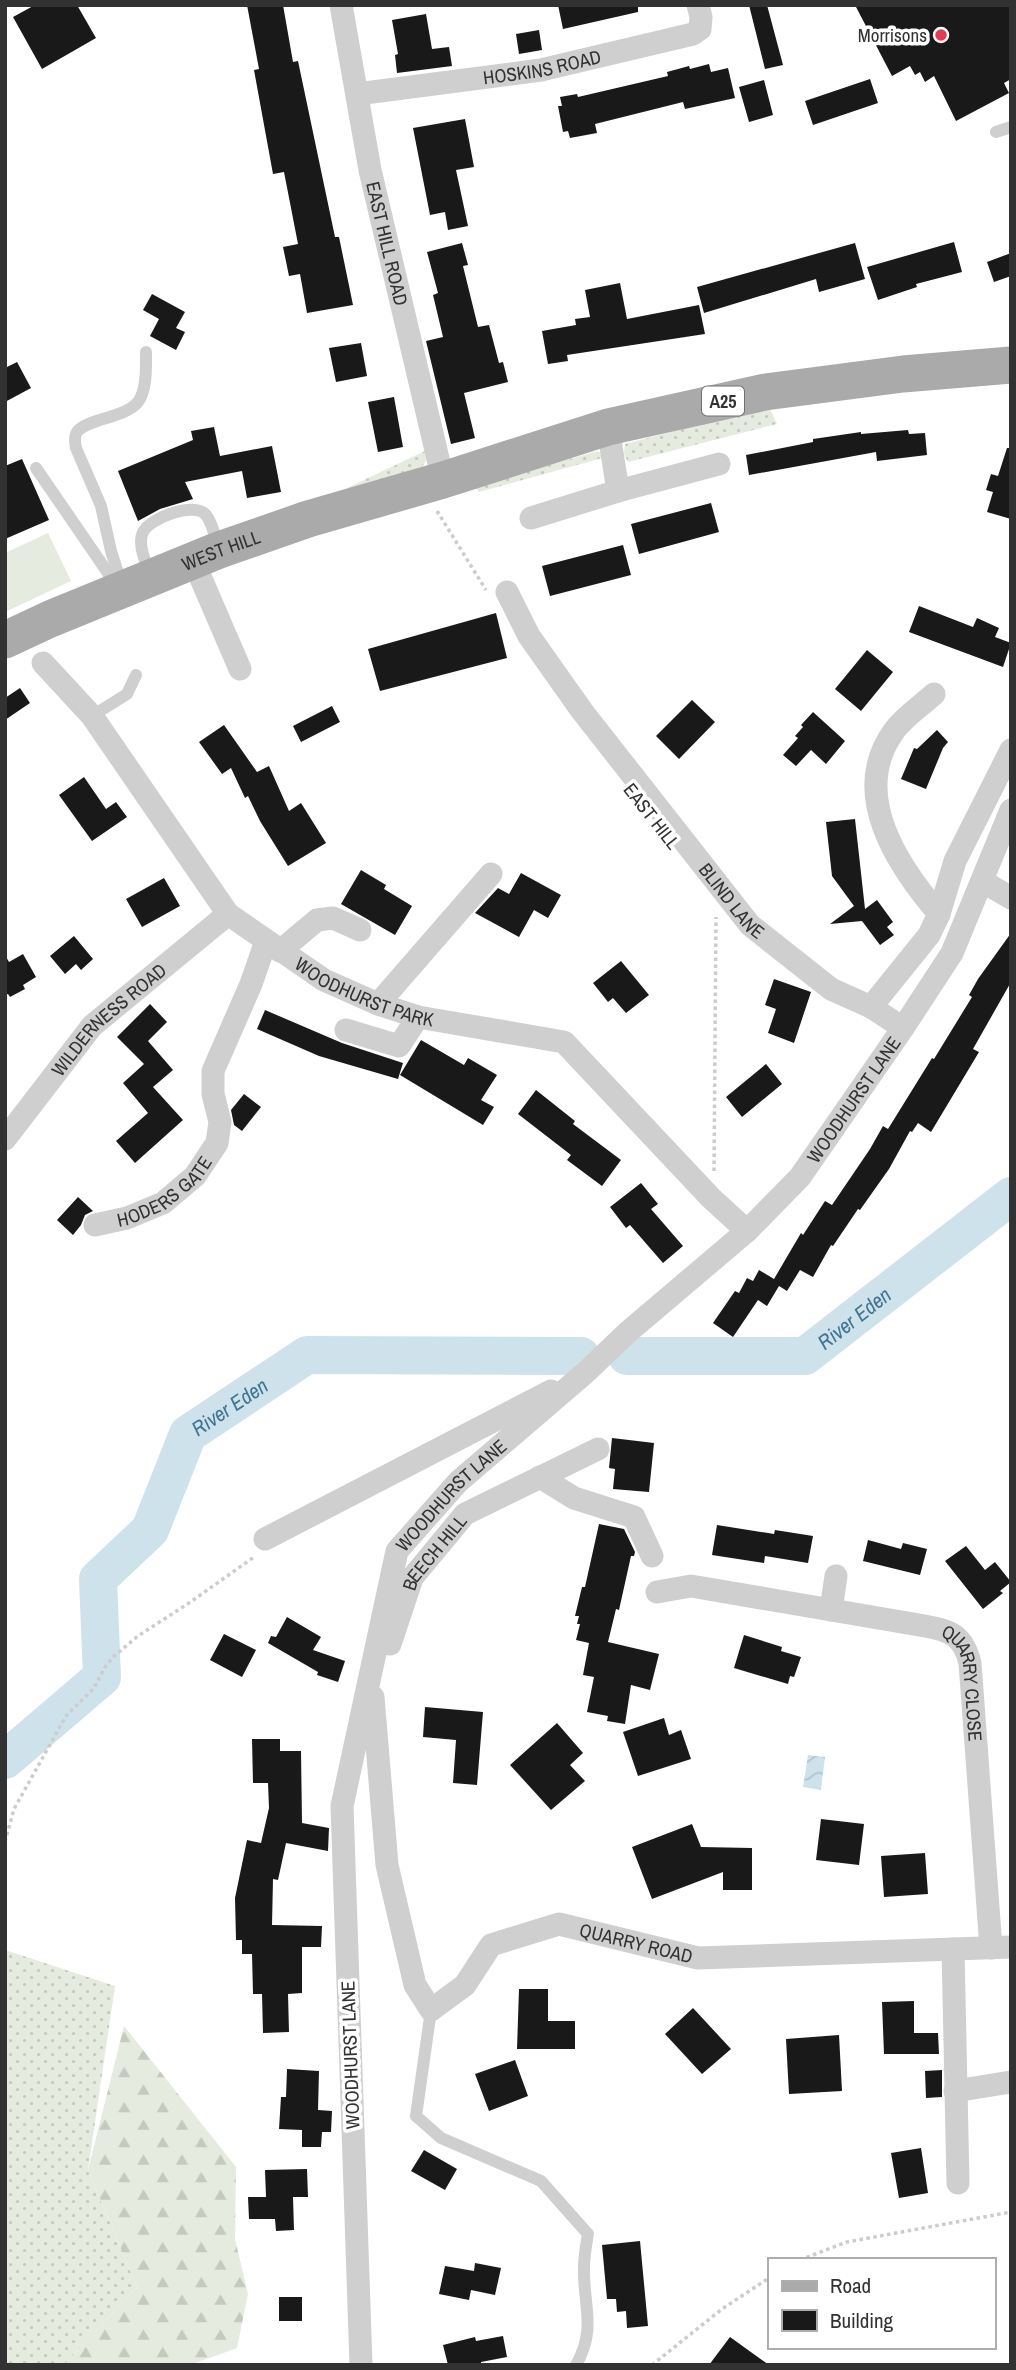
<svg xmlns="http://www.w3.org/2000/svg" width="1016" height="2370" viewBox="0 0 1016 2370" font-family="'Archivo Narrow',sans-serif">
  <defs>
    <pattern id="grass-dots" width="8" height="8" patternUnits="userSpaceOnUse" patternTransform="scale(1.75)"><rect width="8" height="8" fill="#e5ebde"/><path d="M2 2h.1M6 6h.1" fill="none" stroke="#c5cabf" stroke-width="1.8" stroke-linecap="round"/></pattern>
    <pattern id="forest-firs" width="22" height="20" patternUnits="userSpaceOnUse" patternTransform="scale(1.75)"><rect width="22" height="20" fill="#e5ebde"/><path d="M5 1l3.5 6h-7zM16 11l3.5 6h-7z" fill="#c5cabf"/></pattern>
    <pattern id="water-waves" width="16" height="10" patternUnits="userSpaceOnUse" patternTransform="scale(1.75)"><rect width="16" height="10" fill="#cee2ec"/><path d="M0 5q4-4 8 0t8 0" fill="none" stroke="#b1c2cb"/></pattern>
  </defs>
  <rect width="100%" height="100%" fill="#fff"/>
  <path fill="url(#grass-dots)" d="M760,408L770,409L777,424L628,462L624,454L625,444Z
    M427,450L428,458L420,470L348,490L347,488Z
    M598,451L606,457L479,492L474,486Z
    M5,1950L115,1986L88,2170L137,2287L64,2365H5Z"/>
  <path fill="url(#forest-firs)" d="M124,2026L236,2167L235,2239L248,2294L237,2348L190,2365H64L137,2287L88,2170Z"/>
  <path fill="#e5ebde" d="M48,533L71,581L5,612V553Z"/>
  <path fill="url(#water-waves)" d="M808,1755L825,1757L821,1790L803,1787Z"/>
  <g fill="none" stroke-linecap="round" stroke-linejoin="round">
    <g stroke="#cee2ec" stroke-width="38">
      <path id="s1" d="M627,1356H805L1011,1196"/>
      <path id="s2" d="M5,1760L102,1677L98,1579L150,1530L188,1434L307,1355L581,1356"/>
    </g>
  </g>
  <path fill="#191919" d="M35,5H77L96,38L42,69L13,17Z
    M247,5H283L293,62L298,61L335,237H339L353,305L307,313L300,274L289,276L283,247L298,244L284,172L273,174L254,70L259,69Z
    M558,5H638V12L563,29Z
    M749,5H767L783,65L765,69Z
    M855,5H1011V79L1004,83L1009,93L956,121L934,76L925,82L920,72L915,75L910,66L892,76Z
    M426,14L432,49L449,47L452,66L397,73L395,55L398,54L392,20Z
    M539,30L542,50L519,54L516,34Z
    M709,64L711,72L728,68L735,98L685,109L683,102L595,124L597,133L570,138L568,131L563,132L558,106H562L560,97L577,94L578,97L668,76L667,72L689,66L690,69Z
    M870,79L878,103L813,125L805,101Z
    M764,80L773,115L749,122L739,87Z
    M465,119L474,167L456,170L468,226L448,230L445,212L430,215L413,128Z
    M954,242L962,272L916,284L917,287L878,300L867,267Z
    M462,243L468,265L463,266L478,327L489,325L499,363L503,362L508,382L464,393L475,438L451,444L426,341L443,337L433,295L438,293L427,252Z
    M855,243L865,279L819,292L816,279L704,313L697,287Z
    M1011,253V276L994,282L987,262Z
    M620,283L627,319L699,305L705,334L567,355L568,361L548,364L542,331L576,325L575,319L590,317L585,290Z
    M152,294L185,312L176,328L185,332L176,350L150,336L159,319L143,310Z
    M361,343L367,376L336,382L329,348Z
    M17,362L31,388L5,402V368Z
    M394,397L403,447L378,452L368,402Z
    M214,427L220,456L272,446L281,492L247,498L242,471L185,482L193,499L160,509L138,521L118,471L193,440L191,431Z
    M908,430L909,434L925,433L927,455L877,461L876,452L749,475L746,455L813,442V439L861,432V434Z
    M1007,448H1011V519L987,512L993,492L986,490L991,474L998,476Z
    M22,459L49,520L5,539V466Z
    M711,503L719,532L639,554L631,524Z
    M623,545L631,575L550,596L542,566Z
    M919,606L973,627L977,618L999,628L995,637L1011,643L1003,667L909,632Z
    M496,613L507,658L380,691L368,649Z
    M867,650L893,672L861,711L835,689Z
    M20,688L30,703L5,720V698Z
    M692,700L715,722L679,759L656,736Z
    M332,706L340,722L301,742L293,726Z
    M813,712L845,741L826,764L811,750L796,766L783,755L798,738L795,736L803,727L801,725Z
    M224,725L257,772L269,766L289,811L301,803L326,843L288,866L260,821L248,796L245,798L231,768L222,774L199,742Z
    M937,730L948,742L943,748L926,789L901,779L914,748L917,749Z
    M84,777L106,809L116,802L127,817L92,841L59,795Z
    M855,819L865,909L877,900L893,922L887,927L894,935L880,945L862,921L830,924L854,906L832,876L826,822Z
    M361,870L386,885L384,889L412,906L395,935L341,904Z
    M521,873L561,895L548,918L534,910L519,937L475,913L498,888L509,894Z
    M164,878L180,906L142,927L126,899Z
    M1011,933V982L973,1049L979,1052L931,1132L918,1123L912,1132L910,1131L889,1169L860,1210L858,1209L833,1246L831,1245L813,1277L800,1270L787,1291L779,1286L767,1306L758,1300L733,1337L713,1323L735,1291L739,1293L747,1278L753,1281L759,1270L774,1279L801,1233L803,1235L825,1201L832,1205L870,1149L883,1126L888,1129L932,1058L934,1059L972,997L969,995L978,979Z
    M74,936L93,959L81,970L76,964L65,974L50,956Z
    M23,954L36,977L23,985L25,989L10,997L8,994L5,995V955L9,962Z
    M621,961L649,995L626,1013L613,998L608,1002L593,983Z
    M774,979L811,992L794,1043L768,1033L776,1009L765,1005Z
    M150,1004L167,1022L148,1041L173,1070L153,1087L183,1120L135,1163L116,1141L148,1113L123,1083L144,1064L117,1037Z
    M265,1010L342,1043L403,1063L398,1079L319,1056L257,1029Z
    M421,1040L464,1065L468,1058L497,1075L481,1100L494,1107L483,1125L400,1075Z
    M766,1064L782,1084L742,1117L726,1097Z
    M536,1090L575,1121L573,1124L621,1160L602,1186L567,1160L571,1155L518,1114Z
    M244,1094L261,1107L242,1131L234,1125L231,1110Z
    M641,1183L658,1204L651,1209L683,1246L663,1263L630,1225L626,1228L610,1207Z
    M78,1197L93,1211L85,1215L81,1225L73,1235L57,1220Z
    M612,1438L654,1443L649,1492L613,1489L615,1469L609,1468Z
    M599,1524L624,1529L635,1552L634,1556H631L619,1610L616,1609L608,1642L659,1654L650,1690L631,1685L625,1724L607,1721L608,1716L587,1712L594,1677L583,1675L589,1643L576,1640L580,1624H577L579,1616H575L582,1587H585Z
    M717,1525L774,1534L775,1530L813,1536L808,1563L765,1556L764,1563L712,1555Z
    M868,1540L901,1549L903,1543L927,1549L920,1575L863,1561Z
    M966,1546L985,1570L995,1562L1011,1582L1000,1591L1003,1593L983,1609L945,1561Z
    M287,1617L321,1637L313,1650L345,1661L338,1682L317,1675L318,1672L268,1643L271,1636L276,1637Z
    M224,1634L256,1650L242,1677L210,1660Z
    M744,1635L782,1647L781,1651L801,1657L794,1677L790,1676L788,1684L734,1668Z
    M425,1707L483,1712L477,1785L453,1783L456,1740L423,1737Z
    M664,1718L669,1735L681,1730L691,1759L638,1776L623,1732Z
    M557,1723L583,1753L570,1765L585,1781L551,1810L510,1765Z
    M252,1739H280V1751H301L302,1823L329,1828L328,1851L286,1843L278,1880L273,1879L272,1925L322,1926L321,1947H302V1993L288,1994L289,2032L263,2033L262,1994H253L252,1954H242V1940H236L235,1898L247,1840L261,1843L269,1808L268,1783H253Z
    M821,1819L864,1824L859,1865L816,1860Z
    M692,1824L701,1847L752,1848V1890H723V1872L652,1899L632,1847Z
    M925,1853L928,1894L884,1897L881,1856Z
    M519,1989H548V2021H575V2049H517Z
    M914,2001V2033H938L939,2054H884L882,2002Z
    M693,2008L731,2049L702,2074L665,2034Z
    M839,2035L842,2091L789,2094L786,2039Z
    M515,2060L528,2096L489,2111L475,2074Z
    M287,2069L319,2071L318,2110L332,2111L331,2132H322L321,2147H302V2130L279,2129L281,2097H286Z
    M942,2070V2097L926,2098L925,2071Z
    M921,2148L928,2193L899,2198L891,2153Z
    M424,2150L457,2169L445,2190L411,2171Z
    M307,2169L308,2197H293L294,2230L276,2231L275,2219H249L248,2197H266L265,2170Z
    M640,2241L648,2326L627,2328L626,2311L617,2312L616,2299H607L602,2245Z
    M475,2263L501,2268L495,2295L471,2290L469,2300L439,2294L445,2266L474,2271Z
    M279,2297H302V2321H279Z
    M503,2336L507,2357L481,2362V2365H448L443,2345L475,2337L476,2341Z
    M730,2337L769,2365H709Z"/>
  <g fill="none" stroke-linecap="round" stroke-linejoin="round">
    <path stroke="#ccc" stroke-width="3.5" stroke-dasharray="3.5 3.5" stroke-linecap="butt" d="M437,511L486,590
      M714,1171L716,917
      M5,1842L14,1809L66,1716L94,1688L105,1667L113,1657L138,1636L189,1603L254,1557
      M800,2260L847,2242L1011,2212
      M652,2365L722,2309L769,2278"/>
    <path stroke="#cfcfcf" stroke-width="12" d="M996,132L1011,127
      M36,468L117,586
      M150,574C146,563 137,544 143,532C150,518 194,501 206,515C212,522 215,537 218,546
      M122,585L111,551L101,506L76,448C75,443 74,436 77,432C86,419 125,418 138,402C147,390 146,367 146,352
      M92,716L127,694L136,675
      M431,2010L416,2116L441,2138L541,2181L588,2234C586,2245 584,2257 584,2268C583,2305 597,2329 576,2365"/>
    <g stroke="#cfcfcf" stroke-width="23">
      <path id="s3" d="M341,5L370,170L443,480"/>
      <path id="s4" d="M357,94L541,70L693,34L700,29L701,17L698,5"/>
      <path d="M608,427L618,491"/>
      <path d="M531,518L618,491L719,464"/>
      <path d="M193,560L240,669"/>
      <path id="s5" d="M507,592L529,636L582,711L750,925L831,989L871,1007L903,1028"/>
      <path id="s6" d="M43,663L92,716L228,914L324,980L378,1004L418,1017L564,1042L711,1198L747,1231"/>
      <path d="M982,881L1011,898"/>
      <path d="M939,914L955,861L1011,750"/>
      <path d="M280,951L317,920L333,918L360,930"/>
      <path d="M378,1004L491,874"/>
      <path d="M871,1007L929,935L939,914C897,865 849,793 894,731C904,717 921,706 934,694"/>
      <path d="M346,1030L399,1046L418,1017"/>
      <path id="s7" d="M5,1139L92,1026L228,914"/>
      <path id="s8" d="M95,1225L127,1218L163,1203L195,1176L217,1143L220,1122L213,1094V1071L251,984L266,941"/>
      <path d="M540,1477L574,1498L634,1517L652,1556"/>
      <path d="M265,1539L551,1391"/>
      <path id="s9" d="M657,1592L691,1586L925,1626C951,1631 963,1635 970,1663L991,1948"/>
      <path d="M831,1610L836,1576"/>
      <path id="s10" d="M390,1644L412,1578L465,1514L598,1449"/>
      <path id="s11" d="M373,1697L387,1865L415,1985L431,2010L465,1985L491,1945L559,1924L698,1958L1011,1947"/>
      <path d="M953,1949L958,2183"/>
      <path d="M955,2091L1011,2082"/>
      <path id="s12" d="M361,2365L342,1806L397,1551L458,1482L585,1373L628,1332L747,1231L800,1177L903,1028L952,953L1011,810"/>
    </g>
    <path stroke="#aaa" stroke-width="37" id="s13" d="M5,640L50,619L219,550L308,519L443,480L608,427L765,392L903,374L1011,365"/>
  </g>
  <circle fill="#e03c4f" stroke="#fff" stroke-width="2.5" cx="941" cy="35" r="7"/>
  <g text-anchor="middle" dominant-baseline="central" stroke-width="7" stroke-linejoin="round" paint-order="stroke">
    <rect fill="#fff" stroke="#707070" stroke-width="2" x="702" y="386.5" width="42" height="29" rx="5"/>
    <g font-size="18" font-weight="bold" fill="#323232">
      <text x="723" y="401">A25</text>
    </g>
    <g font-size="19" fill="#323232" stroke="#fff" text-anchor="end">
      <text x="927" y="35">Morrisons</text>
    </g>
    <g font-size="19" fill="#323232" stroke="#fff">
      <text stroke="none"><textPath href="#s4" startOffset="187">HOSKINS ROAD</textPath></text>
      <text stroke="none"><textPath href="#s3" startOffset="243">EAST HILL ROAD</textPath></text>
      <text stroke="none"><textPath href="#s13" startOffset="234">WEST HILL</textPath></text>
      <text transform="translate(652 816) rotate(52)">EAST HILL</text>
      <text stroke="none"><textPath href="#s5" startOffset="383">BLIND LANE</textPath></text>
      <text stroke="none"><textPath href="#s6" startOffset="471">WOODHURST PARK</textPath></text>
      <text stroke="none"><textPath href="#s7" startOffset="159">WILDERNESS ROAD</textPath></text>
      <text stroke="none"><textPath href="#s12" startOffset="1465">WOODHURST LANE</textPath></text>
      <text stroke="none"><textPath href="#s8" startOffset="79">HODERS GATE</textPath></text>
      <text stroke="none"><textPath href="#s12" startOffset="898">WOODHURST LANE</textPath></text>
      <text stroke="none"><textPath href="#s10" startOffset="103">BEECH HILL</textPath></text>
      <text stroke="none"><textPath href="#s9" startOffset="352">QUARRY CLOSE</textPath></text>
      <text stroke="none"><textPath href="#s11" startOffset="562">QUARRY ROAD</textPath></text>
      <text transform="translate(350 2055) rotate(-92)">WOODHURST LANE</text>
    </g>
    <g font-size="21" font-style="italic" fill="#417692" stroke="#fff">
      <text stroke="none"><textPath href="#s1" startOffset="240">River Eden</textPath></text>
      <text stroke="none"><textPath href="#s2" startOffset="450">River Eden</textPath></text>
    </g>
  </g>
  <rect width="1016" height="2370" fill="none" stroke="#323232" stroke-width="14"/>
  <rect x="768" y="2258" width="228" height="91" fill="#ffffff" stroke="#adadad" stroke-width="2"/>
  <rect x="782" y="2281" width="35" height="10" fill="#aaaaaa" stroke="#adadad" stroke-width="2"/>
  <text x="830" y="2293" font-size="21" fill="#323232">Road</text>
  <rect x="782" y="2310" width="35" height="21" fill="#191919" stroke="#adadad" stroke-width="2"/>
  <text x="830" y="2328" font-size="21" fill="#323232">Building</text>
</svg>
